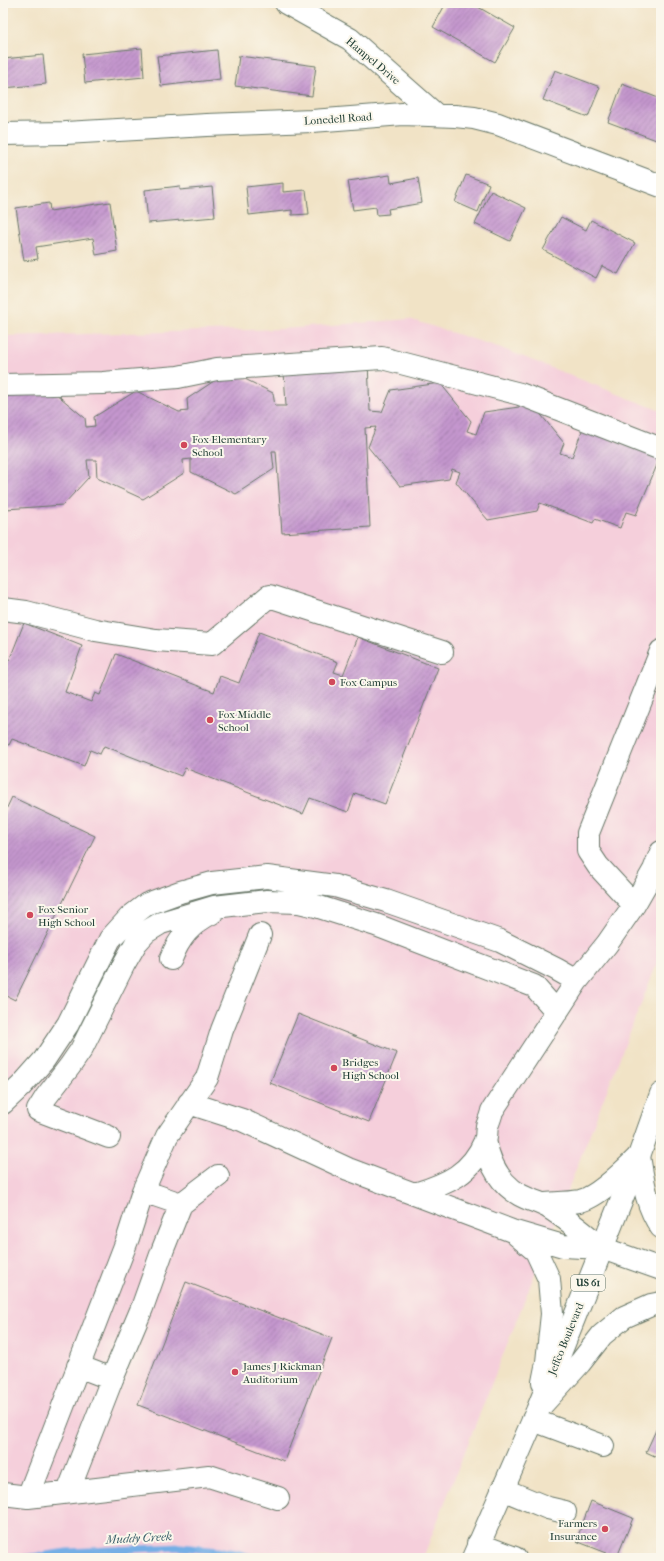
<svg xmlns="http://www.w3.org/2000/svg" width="664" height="1561" viewBox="0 0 664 1561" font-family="'IM FELL French Canon',serif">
  <defs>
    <pattern id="building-hatch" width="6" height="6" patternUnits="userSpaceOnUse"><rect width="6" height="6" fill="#c496ce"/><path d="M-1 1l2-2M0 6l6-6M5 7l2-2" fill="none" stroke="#9f7ca8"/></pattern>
  </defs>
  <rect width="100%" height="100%" fill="#fbf7ec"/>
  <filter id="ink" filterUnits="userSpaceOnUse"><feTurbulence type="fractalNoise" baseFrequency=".025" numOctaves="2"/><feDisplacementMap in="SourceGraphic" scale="8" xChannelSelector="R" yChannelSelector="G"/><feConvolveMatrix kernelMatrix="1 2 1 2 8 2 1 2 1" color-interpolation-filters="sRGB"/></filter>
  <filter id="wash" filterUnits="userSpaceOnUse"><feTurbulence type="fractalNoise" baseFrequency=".012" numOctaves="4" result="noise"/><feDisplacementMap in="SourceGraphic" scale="16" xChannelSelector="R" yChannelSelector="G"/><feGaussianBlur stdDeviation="0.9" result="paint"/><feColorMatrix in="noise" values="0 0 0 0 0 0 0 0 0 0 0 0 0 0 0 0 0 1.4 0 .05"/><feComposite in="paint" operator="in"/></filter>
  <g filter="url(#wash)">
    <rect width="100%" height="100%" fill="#f1e3c6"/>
    <path fill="#f5cfdb" d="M409,319L501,348L661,411V953L423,1558H3V336L283,329Z"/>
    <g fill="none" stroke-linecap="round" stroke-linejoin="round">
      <path stroke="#75afe5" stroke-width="7" d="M25,1558L67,1552L181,1547L237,1553L254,1558"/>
    </g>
    <g id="blocks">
      <path fill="url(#building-hatch)" d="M446,3H471L515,28L495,62L433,27Z
        M142,48L144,77L85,83L82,54Z
        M217,50L220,79L161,86L157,56Z
        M43,55L46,84L4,88L3,59Z
        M239,56L316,66L312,96L235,86Z
        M555,70L600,87L588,117L543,100Z
        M622,84L661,99V137L659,141L608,122Z
        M390,175L391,183L418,178L422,203L388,209L389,214L377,215L376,207L353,210L348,181Z
        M466,175L489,184L478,212L455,202Z
        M283,183V192L306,190L309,214L292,215V210L249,215L246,187Z
        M180,186V190L212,187L215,217L148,223L145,190Z
        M491,191L526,208L510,241L475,224Z
        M110,202L117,251L96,255L93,238L36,247L38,259L24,261L16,208L49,203L50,211Z
        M561,217L586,230L591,220L635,243L618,274L602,266L596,278L543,250Z
        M368,362L370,411L382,412L391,390L440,383L471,421L467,431L476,434L484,412L533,405L564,443L560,453L572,457L583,428L660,458L636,515L626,512L620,528L595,519L593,523L540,503L537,511L488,520L456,482L460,472L452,469L449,479L400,486L368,447L376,427L365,428L370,527L282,533L276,451H272L274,469L236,494L191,472V459L183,460L184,473L143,499L97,478L96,460H87L89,477L63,505L6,509L3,506V396L55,393L85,418L86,427L95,426L94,417L136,391L179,412L188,411L187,399L229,371L273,393L275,406H286L284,372Z
        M24,623L82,646L65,692L91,702L95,693L100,695L116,654L214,692L220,676L239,683L259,632L338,662L334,672L343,675L358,637L438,668L385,804L355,793L348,812L310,798L303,814L185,768L181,776L104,746L100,754L90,750L84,766L12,739L9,745L3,743V658L9,661Z
        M12,797L95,836L15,1000L3,994V816Z
        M298,1014L397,1053L369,1122L270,1083Z
        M186,1282L332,1338L284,1461L138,1405Z
        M661,1419V1459L646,1452Z
        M591,1501L633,1518L617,1557L576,1541Z"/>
    </g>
  </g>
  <g filter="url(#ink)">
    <use href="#blocks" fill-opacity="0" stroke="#687767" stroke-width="1"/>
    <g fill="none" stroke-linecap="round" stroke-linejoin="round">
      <g stroke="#687767" stroke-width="24">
        <path id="minor" d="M286,3L350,39L435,114
          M3,134L65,133L207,125L312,121L403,114L455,116L474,118L498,124L661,186
          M3,385L103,383L178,377L217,369L382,358L520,394L661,449
          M3,609L26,612L95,630L156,640L212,644L269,596L442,652
          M634,905L598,866L588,851V833L661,651
          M171,959C179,938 191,923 212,913
          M3,1103L21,1086L44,1060L68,1024L110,939L130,917L147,904L180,892L212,883L267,877L335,886L386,901L500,941L556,969L577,981
          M189,1103L242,1120L348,1169L512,1231L563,1246L602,1248L661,1269
          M109,1137L38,1110L46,1097L70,1066L81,1050L124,964L136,943L146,932L161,923L214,907L267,901L299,902L316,906L376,925L534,986L557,1012
          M485,1140C489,1162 499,1183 520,1195C529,1200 539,1202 548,1207C567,1219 584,1233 602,1248
          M639,1156C643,1180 646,1206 661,1227
          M143,1191L181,1204L218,1176
          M415,1194C447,1184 471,1174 485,1141C487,1137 486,1131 487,1126C489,1121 491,1116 492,1111L577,981L607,944L634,905L654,870L661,852
          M543,1204C555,1203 568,1203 580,1201C598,1197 626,1169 639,1156
          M517,1235L536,1251L549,1279L552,1314L547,1362L543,1382
          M78,1366L112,1379
          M539,1408L580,1363L602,1335L624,1317L651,1305L661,1303
          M533,1420L603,1446
          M502,1489L548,1508L565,1512
          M68,1492L112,1379L142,1308L163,1249L181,1204
          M3,1494L28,1497L209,1476L278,1498
          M28,1497L128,1238L143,1191L167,1136L207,1078L222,1030L260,935
          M478,1544L515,1558"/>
      </g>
      <g stroke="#687767" stroke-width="24">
        <path id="major" d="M473,1558L537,1411L639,1156L661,1094"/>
      </g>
      <use href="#minor" stroke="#fff" stroke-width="22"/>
      <use href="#major" stroke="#fff" stroke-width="22"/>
    </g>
  </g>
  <g fill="#d1495b" stroke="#fbf7ec" stroke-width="1.5">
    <circle cx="184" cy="445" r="4"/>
    <circle cx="332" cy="682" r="4"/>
    <circle cx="210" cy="720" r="4"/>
    <circle cx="30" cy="915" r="4"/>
    <circle cx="334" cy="1068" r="4"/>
    <circle cx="235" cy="1372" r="4"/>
    <circle cx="605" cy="1529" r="4"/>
  </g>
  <g text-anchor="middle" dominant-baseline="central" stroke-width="4" stroke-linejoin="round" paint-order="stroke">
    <rect fill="#fbf7ec" stroke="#61756b" stroke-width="1" x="571" y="1275" width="34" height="16" rx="3"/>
    <g font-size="10" font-weight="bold" fill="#1f3d34">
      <text x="588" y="1283">US 61</text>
    </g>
    <g font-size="11" fill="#1f3d34" stroke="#fbf7ec">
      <text transform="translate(373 61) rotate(40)">Hampel Drive</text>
      <text transform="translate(338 119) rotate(-4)">Lonedell Road</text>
      <text transform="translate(566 1339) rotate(-68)">Jeffco Boulevard</text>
    </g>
    <g font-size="11" fill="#1f3d34" stroke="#fbf7ec" text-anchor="start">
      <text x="192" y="439">Fox Elementary<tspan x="192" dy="13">School</tspan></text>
      <text x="340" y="682">Fox Campus</text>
      <text x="218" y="714">Fox Middle<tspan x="218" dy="13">School</tspan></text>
      <text x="38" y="909">Fox Senior<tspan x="38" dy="13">High School</tspan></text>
      <text x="342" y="1062">Bridges<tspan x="342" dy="13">High School</tspan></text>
      <text x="243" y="1366">James J Rickman<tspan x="243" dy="13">Auditorium</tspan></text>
      <text x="597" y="1523" text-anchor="end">Farmers<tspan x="597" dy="13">Insurance</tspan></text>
    </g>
    <g font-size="12" font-style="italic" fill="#395f69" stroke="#fbf7ec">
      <text transform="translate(139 1538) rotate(-3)">Muddy Creek</text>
    </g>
  </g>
  <rect width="664" height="1561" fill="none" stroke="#fbf7ec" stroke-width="16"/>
</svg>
